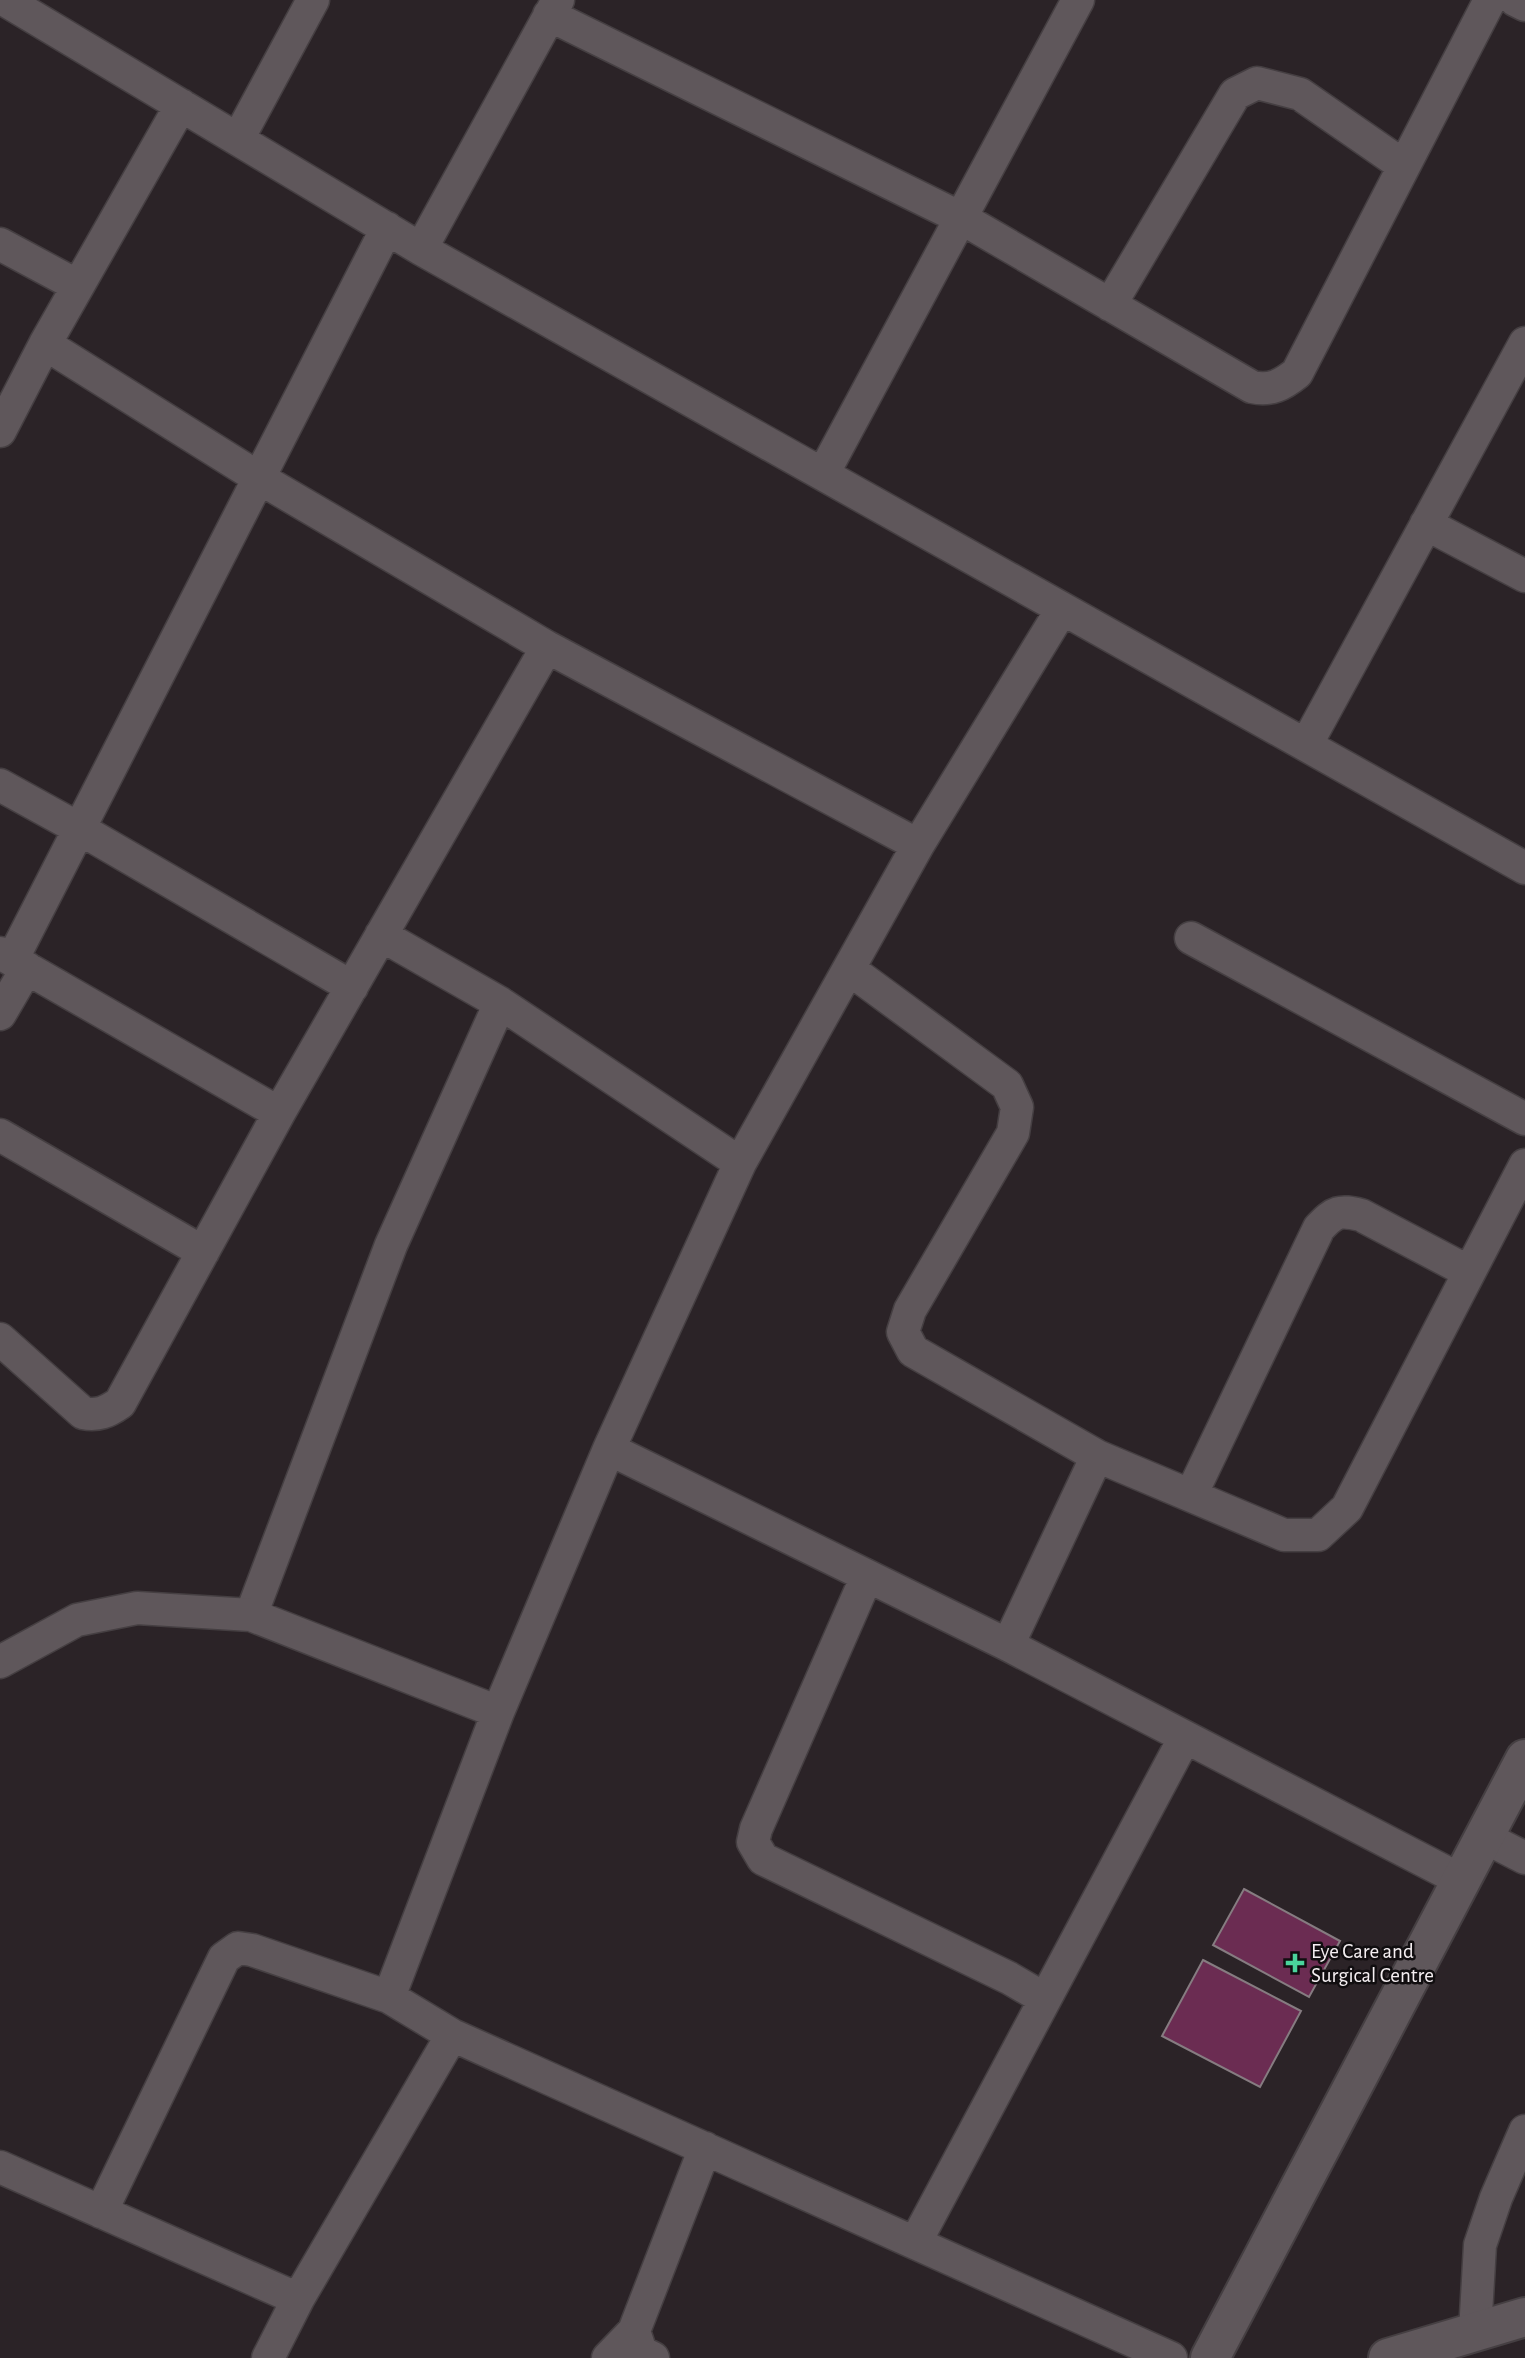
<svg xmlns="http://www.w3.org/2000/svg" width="1525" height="2358" viewBox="0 0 1525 2358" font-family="'Alegreya Sans',sans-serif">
  <rect width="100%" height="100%" fill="#2b2327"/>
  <path fill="#6b2c52" stroke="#867c81" stroke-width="2" d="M1244,1889L1340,1941L1309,1997L1213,1945Z
    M1203,1960L1301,2011L1260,2087L1162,2036Z"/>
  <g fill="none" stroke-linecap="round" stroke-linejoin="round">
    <g stroke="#453f42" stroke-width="35">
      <path id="minor" d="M5,0L421,249L1525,868
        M1515,0L1525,5
        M549,15L961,218L1252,387C1271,391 1282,385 1297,373L1490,0
        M238,139L313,0
        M0,244L78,286
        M421,249L558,0
        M1110,305L1235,94L1257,83L1300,94L1404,166
        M45,344L259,478L547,647L918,845
        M0,431L45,344L181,105
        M823,474L1078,0
        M1426,524L1525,576
        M1062,609L918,845L740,1163L609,1449L498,1712L389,1997L452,2035L1171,2358
        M1306,745L1525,343
        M0,785L78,828L352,987
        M381,935L500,1003L740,1163
        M1191,938L1525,1119
        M0,953L279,1113L547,647
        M12,960L387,228
        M849,969L1007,1085L1017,1107L1013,1133L910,1310L903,1332L913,1351L1097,1456L1284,1535H1318L1347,1508L1525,1165
        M0,1014L27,968
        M0,1135L203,1252
        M0,1339L83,1413C98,1416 107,1412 120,1403L279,1113
        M609,1449L1008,1645L1461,1880
        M1191,1495L1319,1228C1335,1211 1339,1210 1361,1215L1469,1272
        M867,1576L756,1829L753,1842L763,1859L1009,1978L1045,1999
        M251,1615L391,1245L500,1003
        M1008,1645L1097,1456
        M0,1662L77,1620L137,1608L251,1615L498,1712
        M1484,1837L1525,1858
        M0,2167L298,2299
        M101,2212L224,1958L238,1948L252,1950L389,1997
        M915,2243L1185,1737
        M1475,2332L1480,2245L1496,2198L1525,2131
        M268,2358L298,2299L452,2035
        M608,2358L634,2331
        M653,2358L641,2352L634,2331L705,2148"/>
    </g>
    <g stroke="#453f42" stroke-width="42">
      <path id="tertiary" d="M1210,2358L1525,1759
        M1388,2358L1525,2317"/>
    </g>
    <use href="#minor" stroke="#5f575b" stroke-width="32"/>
    <use href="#tertiary" stroke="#5f575b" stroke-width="38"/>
  </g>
  <path fill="#4ad49c" stroke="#110e10" stroke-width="2.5" d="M1291.5 1952.5h7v7h7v7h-7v7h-7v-7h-7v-7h7z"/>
  <g text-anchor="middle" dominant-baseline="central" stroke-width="5" stroke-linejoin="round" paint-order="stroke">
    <g font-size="21" fill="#f5eff2" stroke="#110e10" text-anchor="start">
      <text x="1311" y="1951">Eye Care and<tspan x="1311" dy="24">Surgical Centre</tspan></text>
    </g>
  </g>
</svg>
